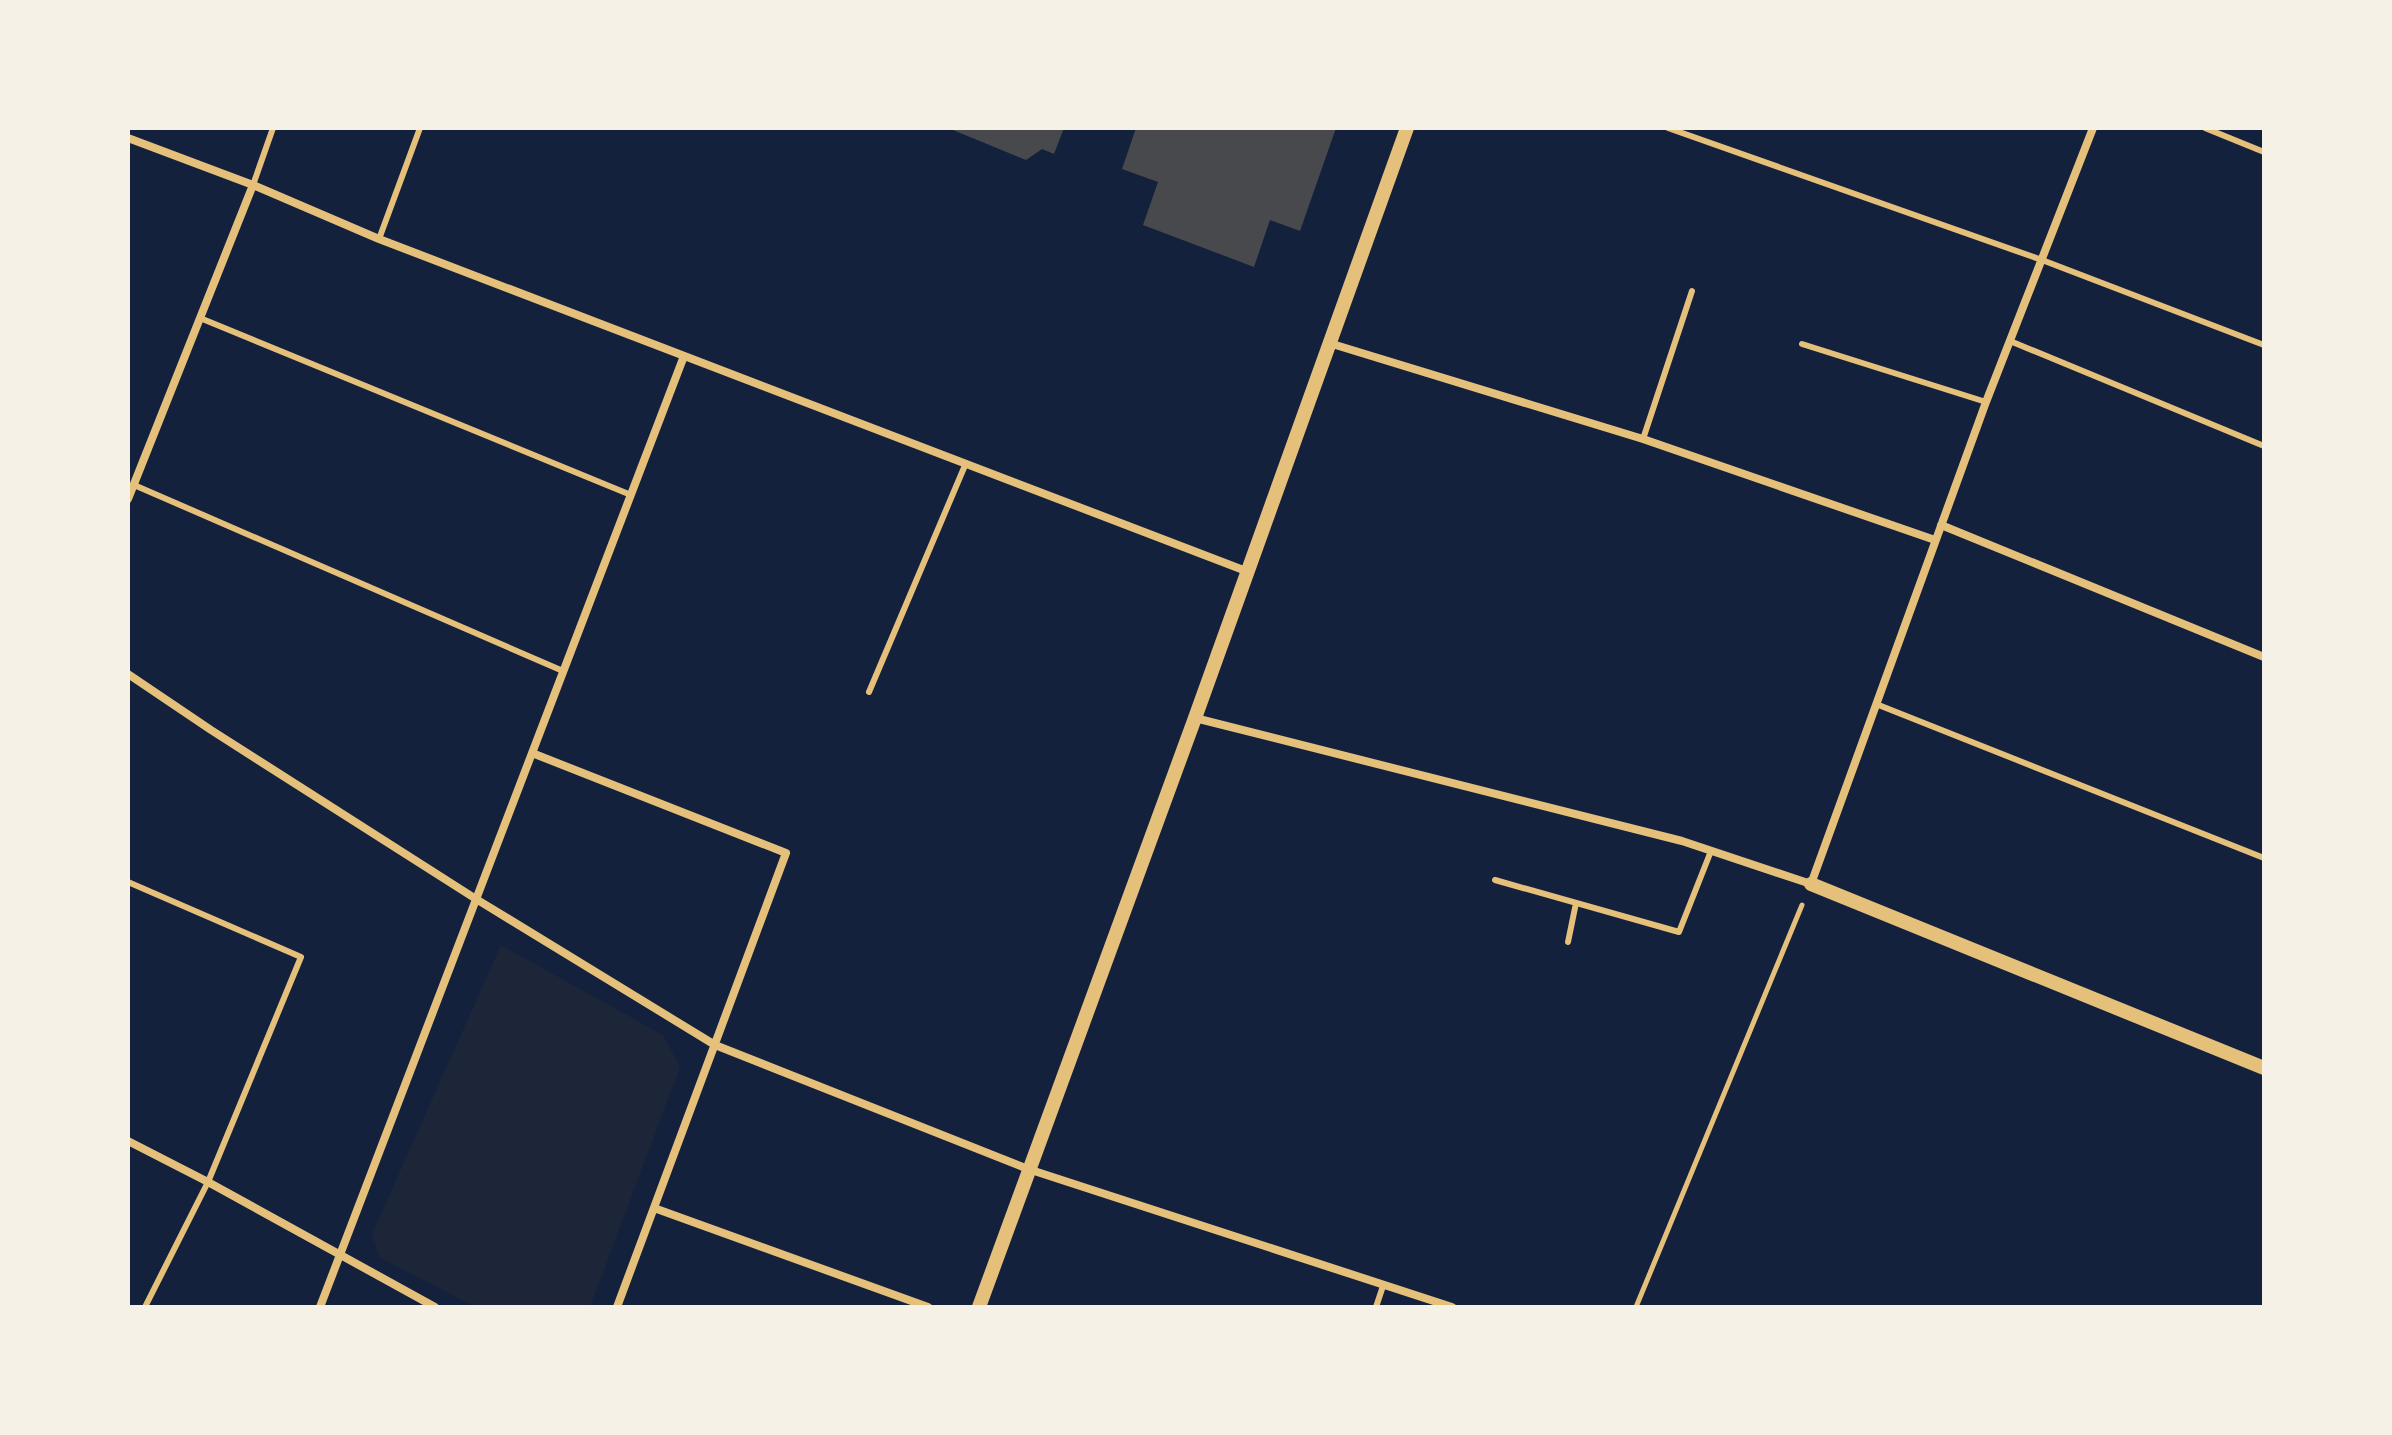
<svg xmlns="http://www.w3.org/2000/svg" width="2392" height="1435" viewBox="0 0 2392 1435" font-family="Georgia,serif">
  <rect width="100%" height="100%" fill="#14213d"/>
  <path fill="#1d2539" d="M501,945L663,1035L680,1067L590,1307H475L379,1257L372,1234Z"/>
  <path fill="#48494c" d="M948,128H1064L1054,154L1042,149L1026,160Z
    M1136,128H1336L1300,231L1270,220L1254,267L1143,225L1158,182L1122,169Z"/>
  <g fill="none" stroke-linecap="round" stroke-linejoin="round">
    <path stroke="#e5c07b" stroke-width="5" d="M1636,1307L1802,905"/>
    <path stroke="#e5c07b" stroke-width="6" d="M1668,128L2042,260L2264,345
      M2205,128L2264,152
      M253,185L273,128
      M379,239L420,128
      M200,318L631,495
      M2010,341L2264,446
      M1802,344L1986,402
      M1643,439L1692,291
      M134,485L563,671
      M869,692L966,463
      M1876,704L2264,858
      M1495,880L1679,932L1711,851
      M128,882L301,957L208,1182L145,1307
      M1568,942L1576,903
      M1376,1307L1383,1286"/>
    <path stroke="#e5c07b" stroke-width="8" d="M128,138L253,185L379,239L1246,571
      M1329,343L1643,439L1935,540
      M128,499L253,185
      M1941,525L2264,657
      M128,674L211,730L476,899L715,1045L1028,1169L1452,1307
      M1195,718L1682,841L1811,884L1986,402L2093,128
      M532,753L786,853L617,1307
      M128,1141L208,1182L435,1307
      M654,1208L928,1307
      M320,1307L684,356"/>
    <path stroke="#e5c07b" stroke-width="14" d="M1811,884L2264,1068
      M979,1307L1195,718L1407,128"/>
  </g>
  <rect width="2392" height="1435" fill="none" stroke="#f6f1e7" stroke-width="260"/>
</svg>
